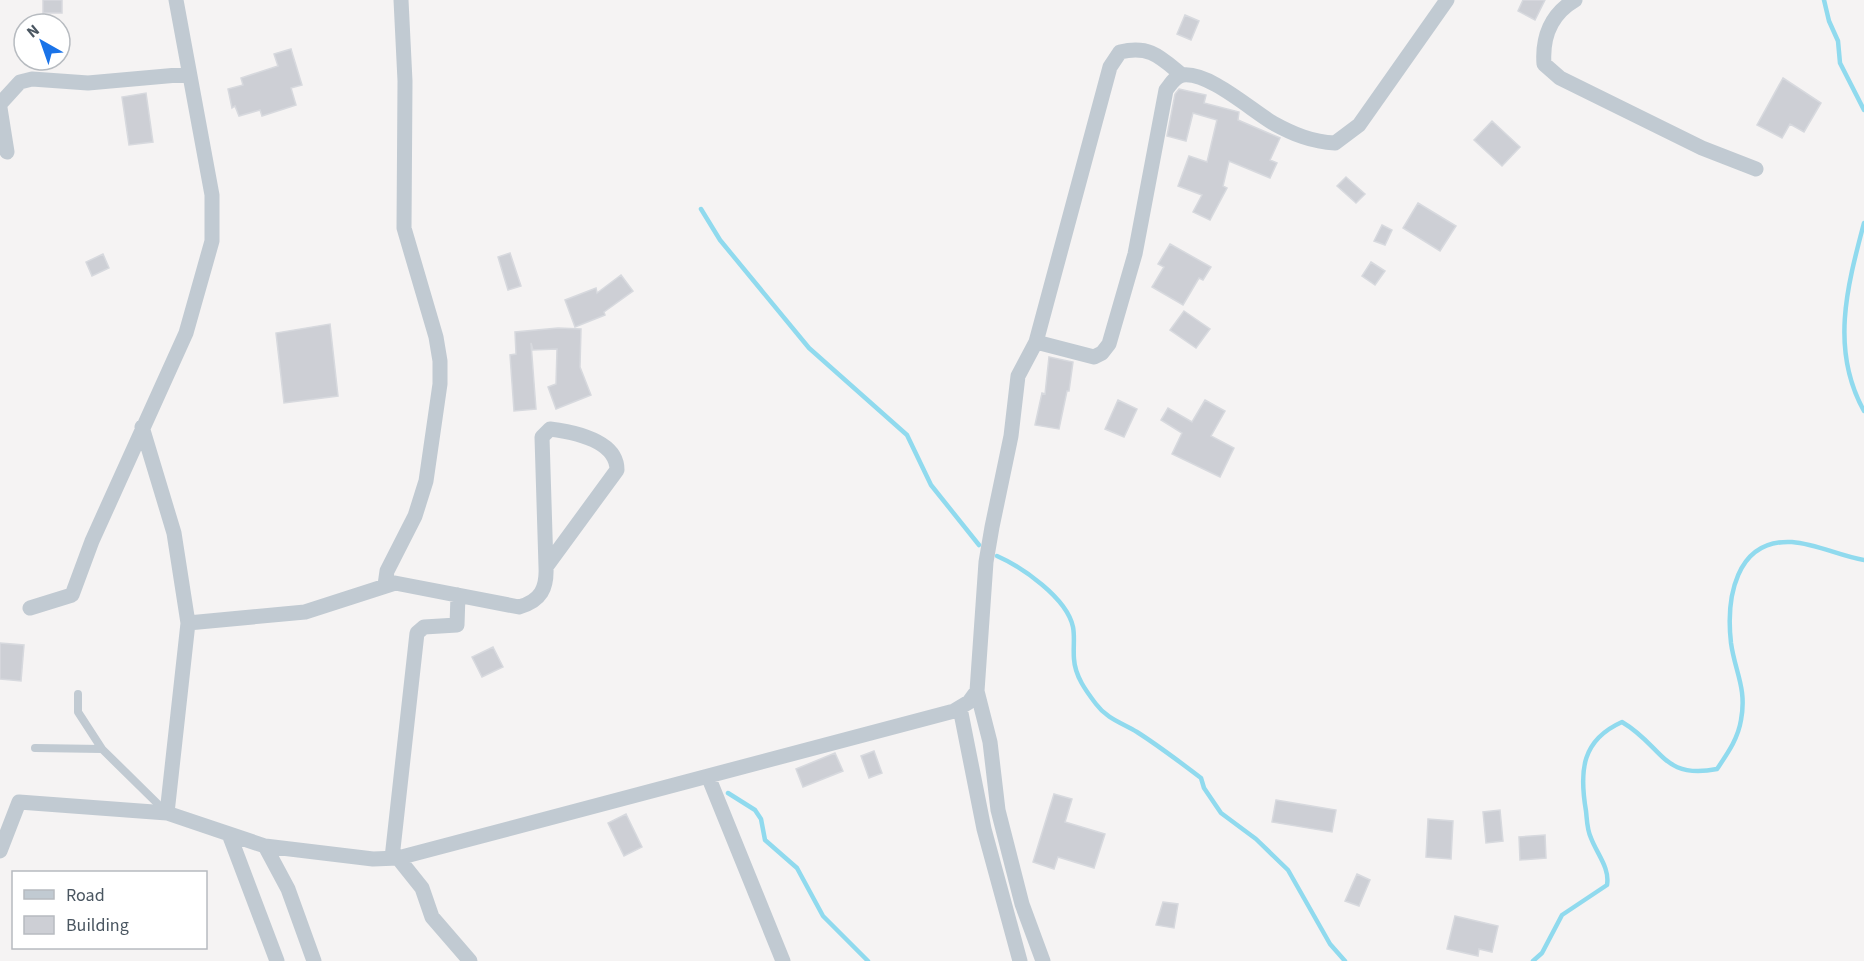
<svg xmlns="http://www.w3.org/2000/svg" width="1864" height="961" viewBox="0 0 1864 961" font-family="'Source Sans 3',sans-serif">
  <rect width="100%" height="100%" fill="#f5f3f3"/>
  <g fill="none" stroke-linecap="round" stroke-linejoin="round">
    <path stroke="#90daee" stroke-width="4.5" d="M1824,0L1829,21L1838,41L1840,63L1864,110
      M701,209L720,240L809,348L907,435L931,485L979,545
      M1864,223C1847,287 1830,350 1864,411
      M997,556C1022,567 1067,598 1073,627C1075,637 1073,648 1074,659C1075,676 1086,691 1096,704C1107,719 1122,723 1137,732C1159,746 1180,762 1201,778L1204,788L1221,813L1256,839L1288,870L1330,944L1345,961
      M728,793L755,810L761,819L765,840L797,868L823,916L868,961
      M1533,961L1542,953L1562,915L1607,885C1610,868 1597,854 1591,838C1587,830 1587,820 1586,811C1579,770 1582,740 1622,722C1663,746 1662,780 1717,769C1727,754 1738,739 1741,720C1747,688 1735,672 1731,643C1726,599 1735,539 1792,542C1817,544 1840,556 1864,560"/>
  </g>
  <path fill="#cdcfd5" stroke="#d7d9de" stroke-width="1.5" d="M43,0H62V13H43Z
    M1523,0H1545L1535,20L1518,11Z
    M1185,15L1199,21L1191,40L1177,34Z
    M291,49L302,85L291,88L296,105L262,116L260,110L239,116L235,106L232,108L228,89L243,85L241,78L278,66L274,54Z
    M1783,78L1821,103L1804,132L1790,124L1782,138L1757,125Z
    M1179,89L1206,95L1204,103L1239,112L1238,120L1280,138L1270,160L1277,163L1270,178L1229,161L1223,186L1227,188L1210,220L1193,212L1202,195L1178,186L1189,156L1207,162L1217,120L1193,113L1186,141L1167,136L1175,94Z
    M146,93L153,142L129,145L122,97Z
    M1492,121L1520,147L1502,166L1474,140Z
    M1346,177L1365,194L1356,203L1337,186Z
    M1418,203L1456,226L1440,251L1403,228Z
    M1382,225L1392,230L1385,245L1374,241Z
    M1170,244L1211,267L1203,280L1199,278L1183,305L1152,287L1164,267L1158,264Z
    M510,253L521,286L508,290L498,257Z
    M103,254L109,268L92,276L86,262Z
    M1371,262L1385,271L1375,285L1362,276Z
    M621,275L633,291L604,312L605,315L575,327L565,300L596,288L597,293Z
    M1184,311L1210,329L1196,348L1170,330Z
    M330,324L338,396L284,403L276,333Z
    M558,328L581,329L580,367L591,395L556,409L548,387L556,384L557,349L533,350L531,343L536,409L514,411L510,355L516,354L515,332Z
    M1049,357L1073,362L1069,391H1067L1059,429L1035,425L1042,393L1045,394Z
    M1118,400L1137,409L1124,437L1105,429Z
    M1205,400L1225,411L1211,436L1234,448L1220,477L1172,454L1182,433L1161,420L1168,408L1192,422Z
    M0,643L24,645L21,681L0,679Z
    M493,647L503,667L482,677L472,657Z
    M874,751L882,773L869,778L861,756Z
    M835,753L843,771L803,787L796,769Z
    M1054,794L1072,799L1065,822L1105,834L1094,868L1058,857L1054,869L1033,862Z
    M1276,800L1336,810L1332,832L1272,822Z
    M1500,810L1503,841L1486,843L1483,812Z
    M626,814L642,847L624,856L608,823Z
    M1428,819L1453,821L1451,859L1426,857Z
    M1545,835L1546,858L1520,860L1519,837Z
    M1357,874L1370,880L1359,906L1345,901Z
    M1163,902L1178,904L1174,928L1156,925Z
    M1455,916L1498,926L1492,952L1479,949L1478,956L1447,949Z"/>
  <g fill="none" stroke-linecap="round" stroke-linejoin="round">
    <path stroke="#c1cad2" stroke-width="8" d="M78,694V712L102,749
      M35,748L102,749L166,812"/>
    <path stroke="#c1cad2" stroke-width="15" d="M1575,0C1551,14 1542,37 1544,64L1560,78L1702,148L1756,169
      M0,104L20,82L32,79L88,83L189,74
      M0,108L7,152
      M1036,342L1110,67L1120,52C1150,45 1160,57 1182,75
      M142,427L174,533L188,623L167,813
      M385,585L387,571L415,516L426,481L440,384V361L436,337L404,228L405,81L401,0
      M30,608L72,595L92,541L186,333L212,241V195L176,0
      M188,623L305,612L395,583L519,607C541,601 547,588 546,567L542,437L550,429C573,432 617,440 617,470L546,567
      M977,691L990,742L998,810L1022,904L1043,961
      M960,708L984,829L1020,961
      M708,776L783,961
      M229,834L277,961
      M265,846L288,889L314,961
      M0,851L19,802L167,813L265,846L373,859L398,858L954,711L969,702L977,691L986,562L992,527L1011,436L1018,376L1036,342L1094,357L1102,353L1109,344L1135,254L1166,90C1171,84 1175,76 1183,75C1209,72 1251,110 1273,123C1293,134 1312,142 1335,143L1359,125L1447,0
      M392,858L417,633L424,627L457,625L458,595
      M398,858L422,888L432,917L470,961"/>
  </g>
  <rect x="12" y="871" width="195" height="78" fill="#ffffff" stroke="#b7bbc0" stroke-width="1.5"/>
  <rect x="24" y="890" width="30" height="9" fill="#c1cad2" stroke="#b7bbc0" stroke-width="1.5"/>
  <text x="66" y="901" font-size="18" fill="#4a5661">Road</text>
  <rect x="24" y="916" width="30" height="18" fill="#cdcfd5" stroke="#b7bbc0" stroke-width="1.5"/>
  <text x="66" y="931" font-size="18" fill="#4a5661">Building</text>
  <g transform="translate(42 42) rotate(320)"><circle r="28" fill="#ffffff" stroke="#b7bbc0" stroke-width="1.5"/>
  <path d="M0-4.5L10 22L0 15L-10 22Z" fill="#1a73e8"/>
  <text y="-9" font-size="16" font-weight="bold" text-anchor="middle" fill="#4a5661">N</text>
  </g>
</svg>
